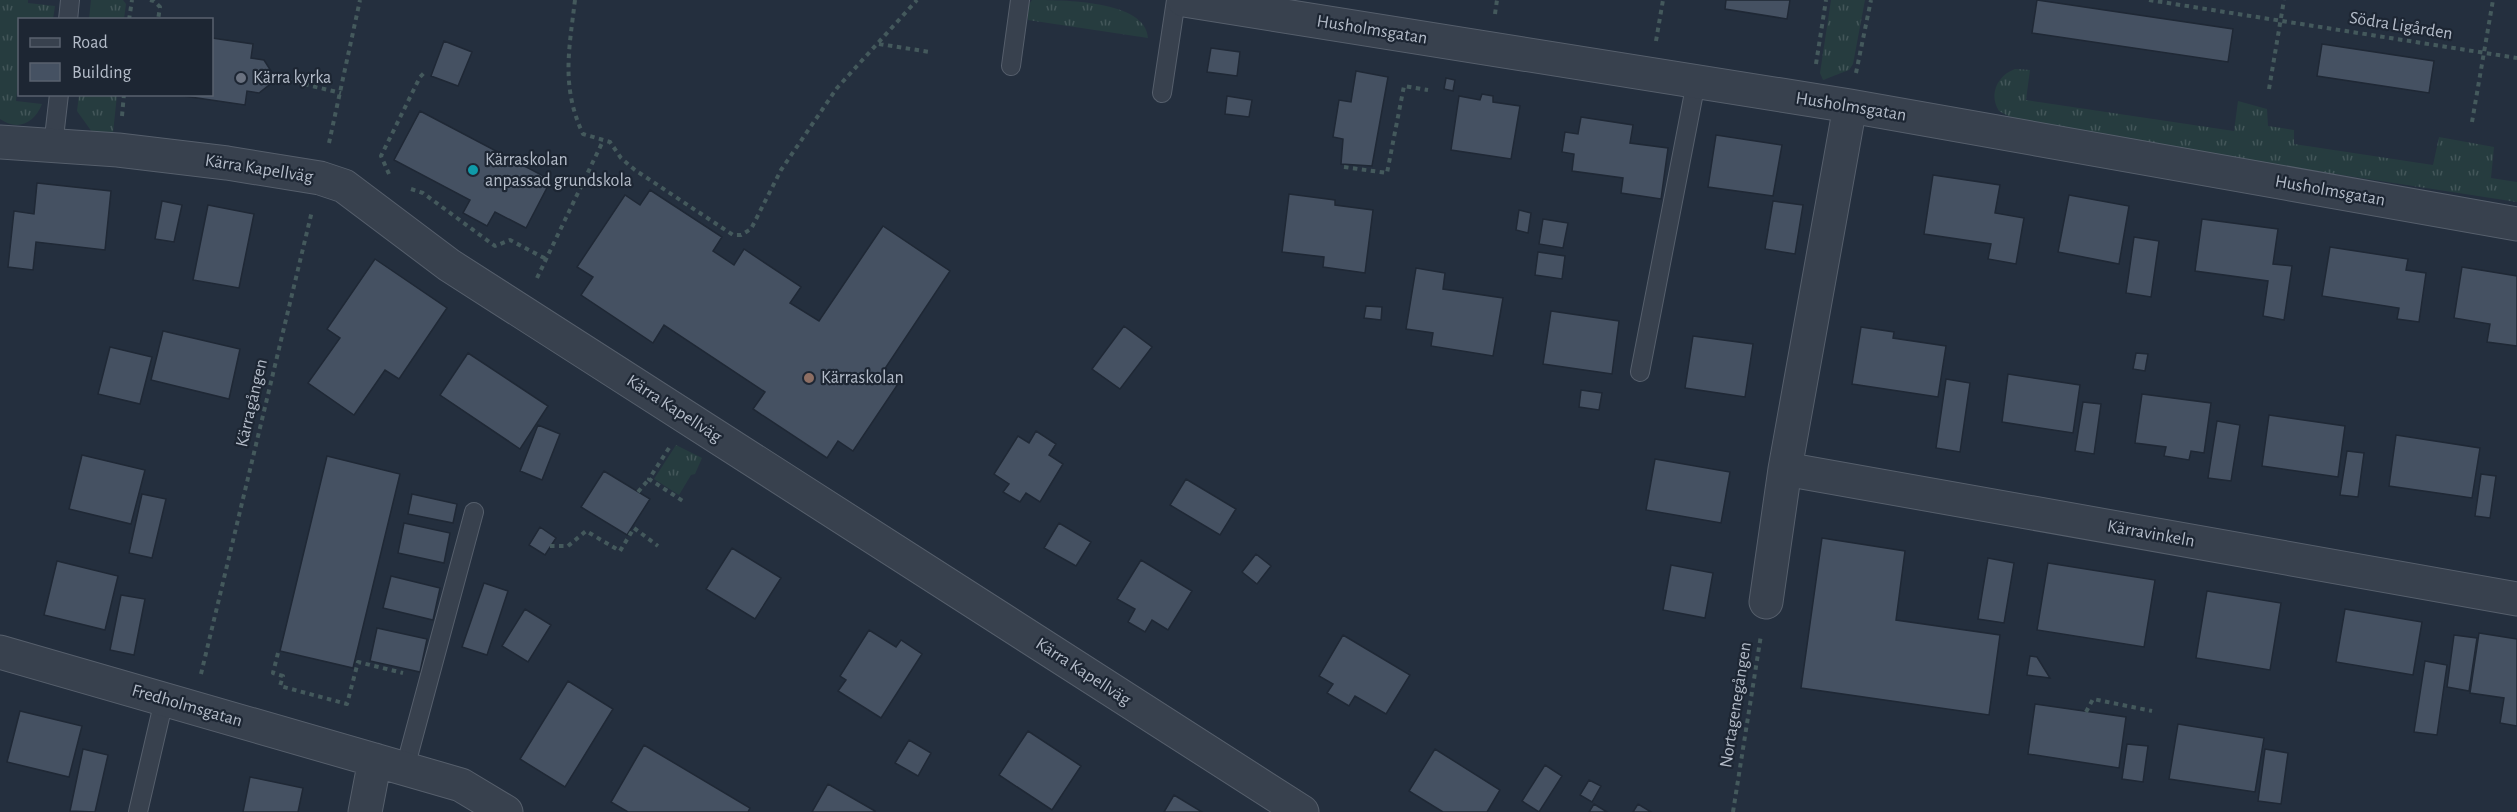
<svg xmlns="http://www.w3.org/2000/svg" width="2517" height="812" viewBox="0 0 2517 812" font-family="'Alegreya Sans',sans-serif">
  <defs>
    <pattern id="grass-tufts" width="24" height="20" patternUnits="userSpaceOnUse" patternTransform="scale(1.5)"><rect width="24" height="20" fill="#263c3f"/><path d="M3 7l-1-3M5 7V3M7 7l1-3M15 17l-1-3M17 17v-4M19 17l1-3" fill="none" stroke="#435659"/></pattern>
  </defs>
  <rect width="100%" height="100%" fill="#242f3e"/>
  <path fill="url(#grass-tufts)" d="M0,0H28V3L55,6L53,19L20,20V63L16,101L42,104C34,124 17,131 0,119Z
    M91,0H123L126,4L124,19H89Z
    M1032,0C1062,0 1146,0 1148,38L1028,20L1027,7Z
    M1831,0H1865L1853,64L1849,70L1823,80L1820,73Z
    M2015,69L2030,70L2026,100L2234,131L2238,101L2267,109L2268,126L2294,130V144L2433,165L2439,137L2494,147L2491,178L2517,182V202L2243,160L2012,118L1999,111C1988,94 1998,75 2015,69Z
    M79,95H117L113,133L92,132L77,111Z
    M676,445L702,458L695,474L691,475L679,495L654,479Z"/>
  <path fill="#455162" stroke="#1f2835" stroke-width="1.5" d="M1726,0H1790L1787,19L1725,9Z
    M2037,0L2233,29L2228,62L2032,33Z
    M212,38L253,44L251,58L264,60L271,71L269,85L259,93L247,91L245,105L170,94H212Z
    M444,41L472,52L458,86L431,76Z
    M2322,44L2434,61L2429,93L2317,76Z
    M1211,48L1240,52L1237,76L1207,72Z
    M1356,71L1388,77L1372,166L1341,164L1343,139L1333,137L1339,100L1351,102Z
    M1446,78L1455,80L1453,91L1444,89Z
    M1482,94L1493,96V102L1520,106L1511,159L1451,150L1459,96L1480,100Z
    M1227,96L1252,100L1249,117L1225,114Z
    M420,111L551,180L526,228L495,212L487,226L463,213L470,200L394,160Z
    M1581,117L1633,125L1630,143L1668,148L1661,199L1621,193L1623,178L1572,171L1574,154L1562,152L1565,132L1578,134Z
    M1716,135L1782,145L1773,196L1708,187Z
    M1933,175L2000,185L1995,213L2024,218L2016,264L1988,259L1991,244L1924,234Z
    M37,183L111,191L105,250L36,242L33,270L8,267L14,211L34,214Z
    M650,190L722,237L713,251L734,265L744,249L801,287L790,303L819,321L883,226L950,271L882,373L898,384L853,451L838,441L827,458L753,409L765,392L664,325L653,343L581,295L593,277L577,267L625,195L640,205Z
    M1289,194L1335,200V205L1373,210L1365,273L1323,267L1324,257L1282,252Z
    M2069,195L2129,206L2119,264L2058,252Z
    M162,201L182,205L174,242L155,239Z
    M1773,201L1803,205L1795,254L1765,249Z
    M208,205L254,214L239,288L193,280Z
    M1519,210L1531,213L1528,233L1516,230Z
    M1543,219L1568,223L1563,248L1539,244Z
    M2202,219L2278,229L2273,264L2292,266L2284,320L2263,316L2268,281L2195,271Z
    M2134,237L2159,241L2151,297L2126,293Z
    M2330,247L2408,259L2406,270L2426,273L2419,322L2397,319L2399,308L2322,296Z
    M1538,252L1565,256L1562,279L1535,275Z
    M375,259L447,308L399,379L385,370L354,415L308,383L340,338L327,329Z
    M2462,267L2517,276V346L2487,342L2490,324L2454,318Z
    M1416,268L1445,273L1443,289L1503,298L1493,356L1431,346L1433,333L1406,329Z
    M1366,306L1382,307L1381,320L1364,318Z
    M1551,311L1619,321L1612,374L1543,364Z
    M1124,326L1152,347L1120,389L1092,369Z
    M1861,327L1894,332L1893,338L1946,346L1938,397L1852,384Z
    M163,331L240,349L229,399L151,380Z
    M1693,336L1753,344L1745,397L1685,388Z
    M110,347L152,357L140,404L98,394Z
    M468,353L548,406L520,449L440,395Z
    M2136,353L2148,354L2145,371L2133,369Z
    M2008,374L2080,385L2073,433L2002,422Z
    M1946,379L1970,383L1960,452L1936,448Z
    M1581,390L1602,393L1599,410L1579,407Z
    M2142,394L2211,403L2204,453L2191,451L2189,460L2164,456L2166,447L2135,443Z
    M2083,402L2101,404L2094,454L2075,451Z
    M2269,415L2345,426L2338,477L2262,466Z
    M2217,421L2240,425L2231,481L2208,478Z
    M538,425L560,434L542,480L520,471Z
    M1036,431L1056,444L1049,455L1063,464L1040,502L1026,493L1020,502L1003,492L1009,484L994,474L1018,436L1029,443Z
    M2396,435L2480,448L2472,498L2389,486Z
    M2347,451L2364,453L2358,497L2340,495Z
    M82,455L145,470L131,524L69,509Z
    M327,456L400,474L353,668L280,651Z
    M1655,459L1730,472L1721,523L1646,510Z
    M604,471L650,499L627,535L581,507Z
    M2481,474L2496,476L2490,518L2475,516Z
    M1186,479L1236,509L1220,535L1170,505Z
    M142,494L166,499L152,558L129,553Z
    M412,494L457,504L453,523L408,514Z
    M404,523L450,533L444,563L398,553Z
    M1059,523L1091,542L1076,566L1044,548Z
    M540,527L556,538L545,555L529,545Z
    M1822,538L1905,551L1896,620L2000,635L1989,715L1801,688Z
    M732,548L781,578L755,619L706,589Z
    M1256,554L1271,566L1257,584L1242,572Z
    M1988,558L2014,563L2004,623L1978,619Z
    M1141,560L1192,591L1168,630L1152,620L1145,632L1128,622L1135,609L1117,599Z
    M57,561L118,576L105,630L44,615Z
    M2048,563L2155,580L2144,647L2037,630Z
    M1671,565L1713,573L1705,618L1663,610Z
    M391,576L440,588L433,620L383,608Z
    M484,583L508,591L487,655L462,647Z
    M2207,591L2281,603L2270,670L2196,658Z
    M121,595L145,599L134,655L110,650Z
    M525,609L551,625L528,662L502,646Z
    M2345,609L2422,622L2413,675L2336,662Z
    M377,628L427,639L420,672L370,661Z
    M869,630L896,647L901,640L922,654L881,718L838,691L846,680L840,676Z
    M2479,633L2517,639V726L2500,723L2504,698L2470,693Z
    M1343,635L1410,675L1386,714L1355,696L1349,706L1327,693L1333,684L1319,676Z
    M2454,635L2477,638L2469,691L2447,687Z
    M2030,656L2037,657L2050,678L2027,675Z
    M2425,661L2447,665L2437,735L2414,732Z
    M568,681L613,709L565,787L520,759Z
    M2035,704L2126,717L2119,768L2028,754Z
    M20,711L82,726L69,777L7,762Z
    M2178,724L2264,738L2255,792L2169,779Z
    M1028,731L1081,766L1052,810L999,775Z
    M909,740L931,753L918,776L895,763Z
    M2127,744L2148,746L2143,782L2122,779Z
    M644,745L750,808L748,812H628L611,802Z
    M83,749L108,755L95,812L70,811Z
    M1435,749L1500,790L1487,812H1443L1409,791Z
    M2265,749L2288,753L2281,804L2258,801Z
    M1545,765L1562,776L1539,812L1522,801Z
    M250,777L303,788L298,812H243Z
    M1589,780L1601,786L1592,802L1580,795Z
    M828,784L875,811V812H812Z
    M1174,795L1202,812H1164Z
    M1594,804L1607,812H1589Z
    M1638,804L1651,812H1633Z"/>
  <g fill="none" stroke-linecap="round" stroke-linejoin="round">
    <g stroke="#565f6c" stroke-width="20">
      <path id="lane" d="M68,20L70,0
        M1011,66L1020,0
        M1162,93L1176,0
        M53,146L59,94
        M1640,372L1696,82
        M405,768L474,512
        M138,812L164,700"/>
    </g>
    <g stroke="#565f6c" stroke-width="35">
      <path id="street" d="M1184,0L1850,106L2517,224
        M0,142L118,150L227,163L320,178L344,186L449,265L1302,812
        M1785,469L2517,599
        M1766,602L1785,469L1850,106
        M0,652L461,785L506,812
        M365,812L375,760"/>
    </g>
    <path stroke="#44595c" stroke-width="4" stroke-dasharray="4.5 4.5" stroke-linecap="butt" d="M150,0L154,1L160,7L158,20
      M575,0C569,50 561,87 583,134L610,142L621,158L635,170L733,235H741L751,229L781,170L837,88L917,0
      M2149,0L2517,58
      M1495,14L1497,0
      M129,20L132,0
      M1656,41L1663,0
      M879,44L930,52
      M1816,64L1826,0
      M1856,73L1871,0
      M278,78L341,93
      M2269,89L2284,0
      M122,116L124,94
      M2472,122L2493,0
      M329,143L360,0
      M1344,167L1387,173L1404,86L1428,90
      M389,174L381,156L420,77L426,71
      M411,189L423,193L495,246L510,240L546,259
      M537,278L603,141
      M669,448L649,479L686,503
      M638,492L649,479
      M550,546H568L586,531L620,551L634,528L658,546
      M278,653L273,673L283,676L280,686L347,704L358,662L403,673
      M201,674L312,211
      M2086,712L2093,699L2152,711
      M1733,812L1761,635"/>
    <use href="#lane" stroke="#38414e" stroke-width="18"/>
    <use href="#street" stroke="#38414e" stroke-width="33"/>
  </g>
  <circle fill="#6b7280" stroke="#1d2633" stroke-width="2" cx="241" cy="78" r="6"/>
  <circle fill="#0f9aa8" stroke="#1d2633" stroke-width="2" cx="473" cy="170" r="6"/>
  <circle fill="#8d6e63" stroke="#1d2633" stroke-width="2" cx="809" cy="378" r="6"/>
  <g text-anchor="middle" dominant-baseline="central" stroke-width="4.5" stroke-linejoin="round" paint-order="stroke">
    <g font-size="18" fill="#b4bcc9" stroke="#1d2633">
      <text transform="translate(2401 26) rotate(9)">Södra Ligården</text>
      <text transform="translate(1372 30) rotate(9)">Husholmsgatan</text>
      <text transform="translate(1851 107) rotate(9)">Husholmsgatan</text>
      <text transform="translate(259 169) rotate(9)">Kärra Kapellväg</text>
      <text transform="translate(2330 191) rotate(10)">Husholmsgatan</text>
      <text transform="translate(252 403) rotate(-77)">Kärragången</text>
      <text transform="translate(674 409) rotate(33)">Kärra Kapellväg</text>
      <text transform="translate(2151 534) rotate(10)">Kärravinkeln</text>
      <text transform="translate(1083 672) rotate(33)">Kärra Kapellväg</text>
      <text transform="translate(1736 705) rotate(-81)">Nortagenegången</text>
      <text transform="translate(187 706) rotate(16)">Fredholmsgatan</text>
    </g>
    <g font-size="18" fill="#b4bcc9" stroke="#1d2633" text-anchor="start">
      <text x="253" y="78">Kärra kyrka</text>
      <text x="485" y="160">Kärraskolan<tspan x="485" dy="21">anpassad grundskola</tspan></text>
      <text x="821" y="378">Kärraskolan</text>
    </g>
  </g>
  <rect x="18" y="18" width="195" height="78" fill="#1d2633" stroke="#59626f" stroke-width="1.5"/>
  <rect x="30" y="38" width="30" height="9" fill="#38414e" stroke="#59626f" stroke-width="1.5"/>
  <text x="72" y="48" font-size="18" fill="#b4bcc9">Road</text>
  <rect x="30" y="63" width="30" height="18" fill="#455162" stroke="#59626f" stroke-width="1.5"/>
  <text x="72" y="78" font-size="18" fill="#b4bcc9">Building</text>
</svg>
